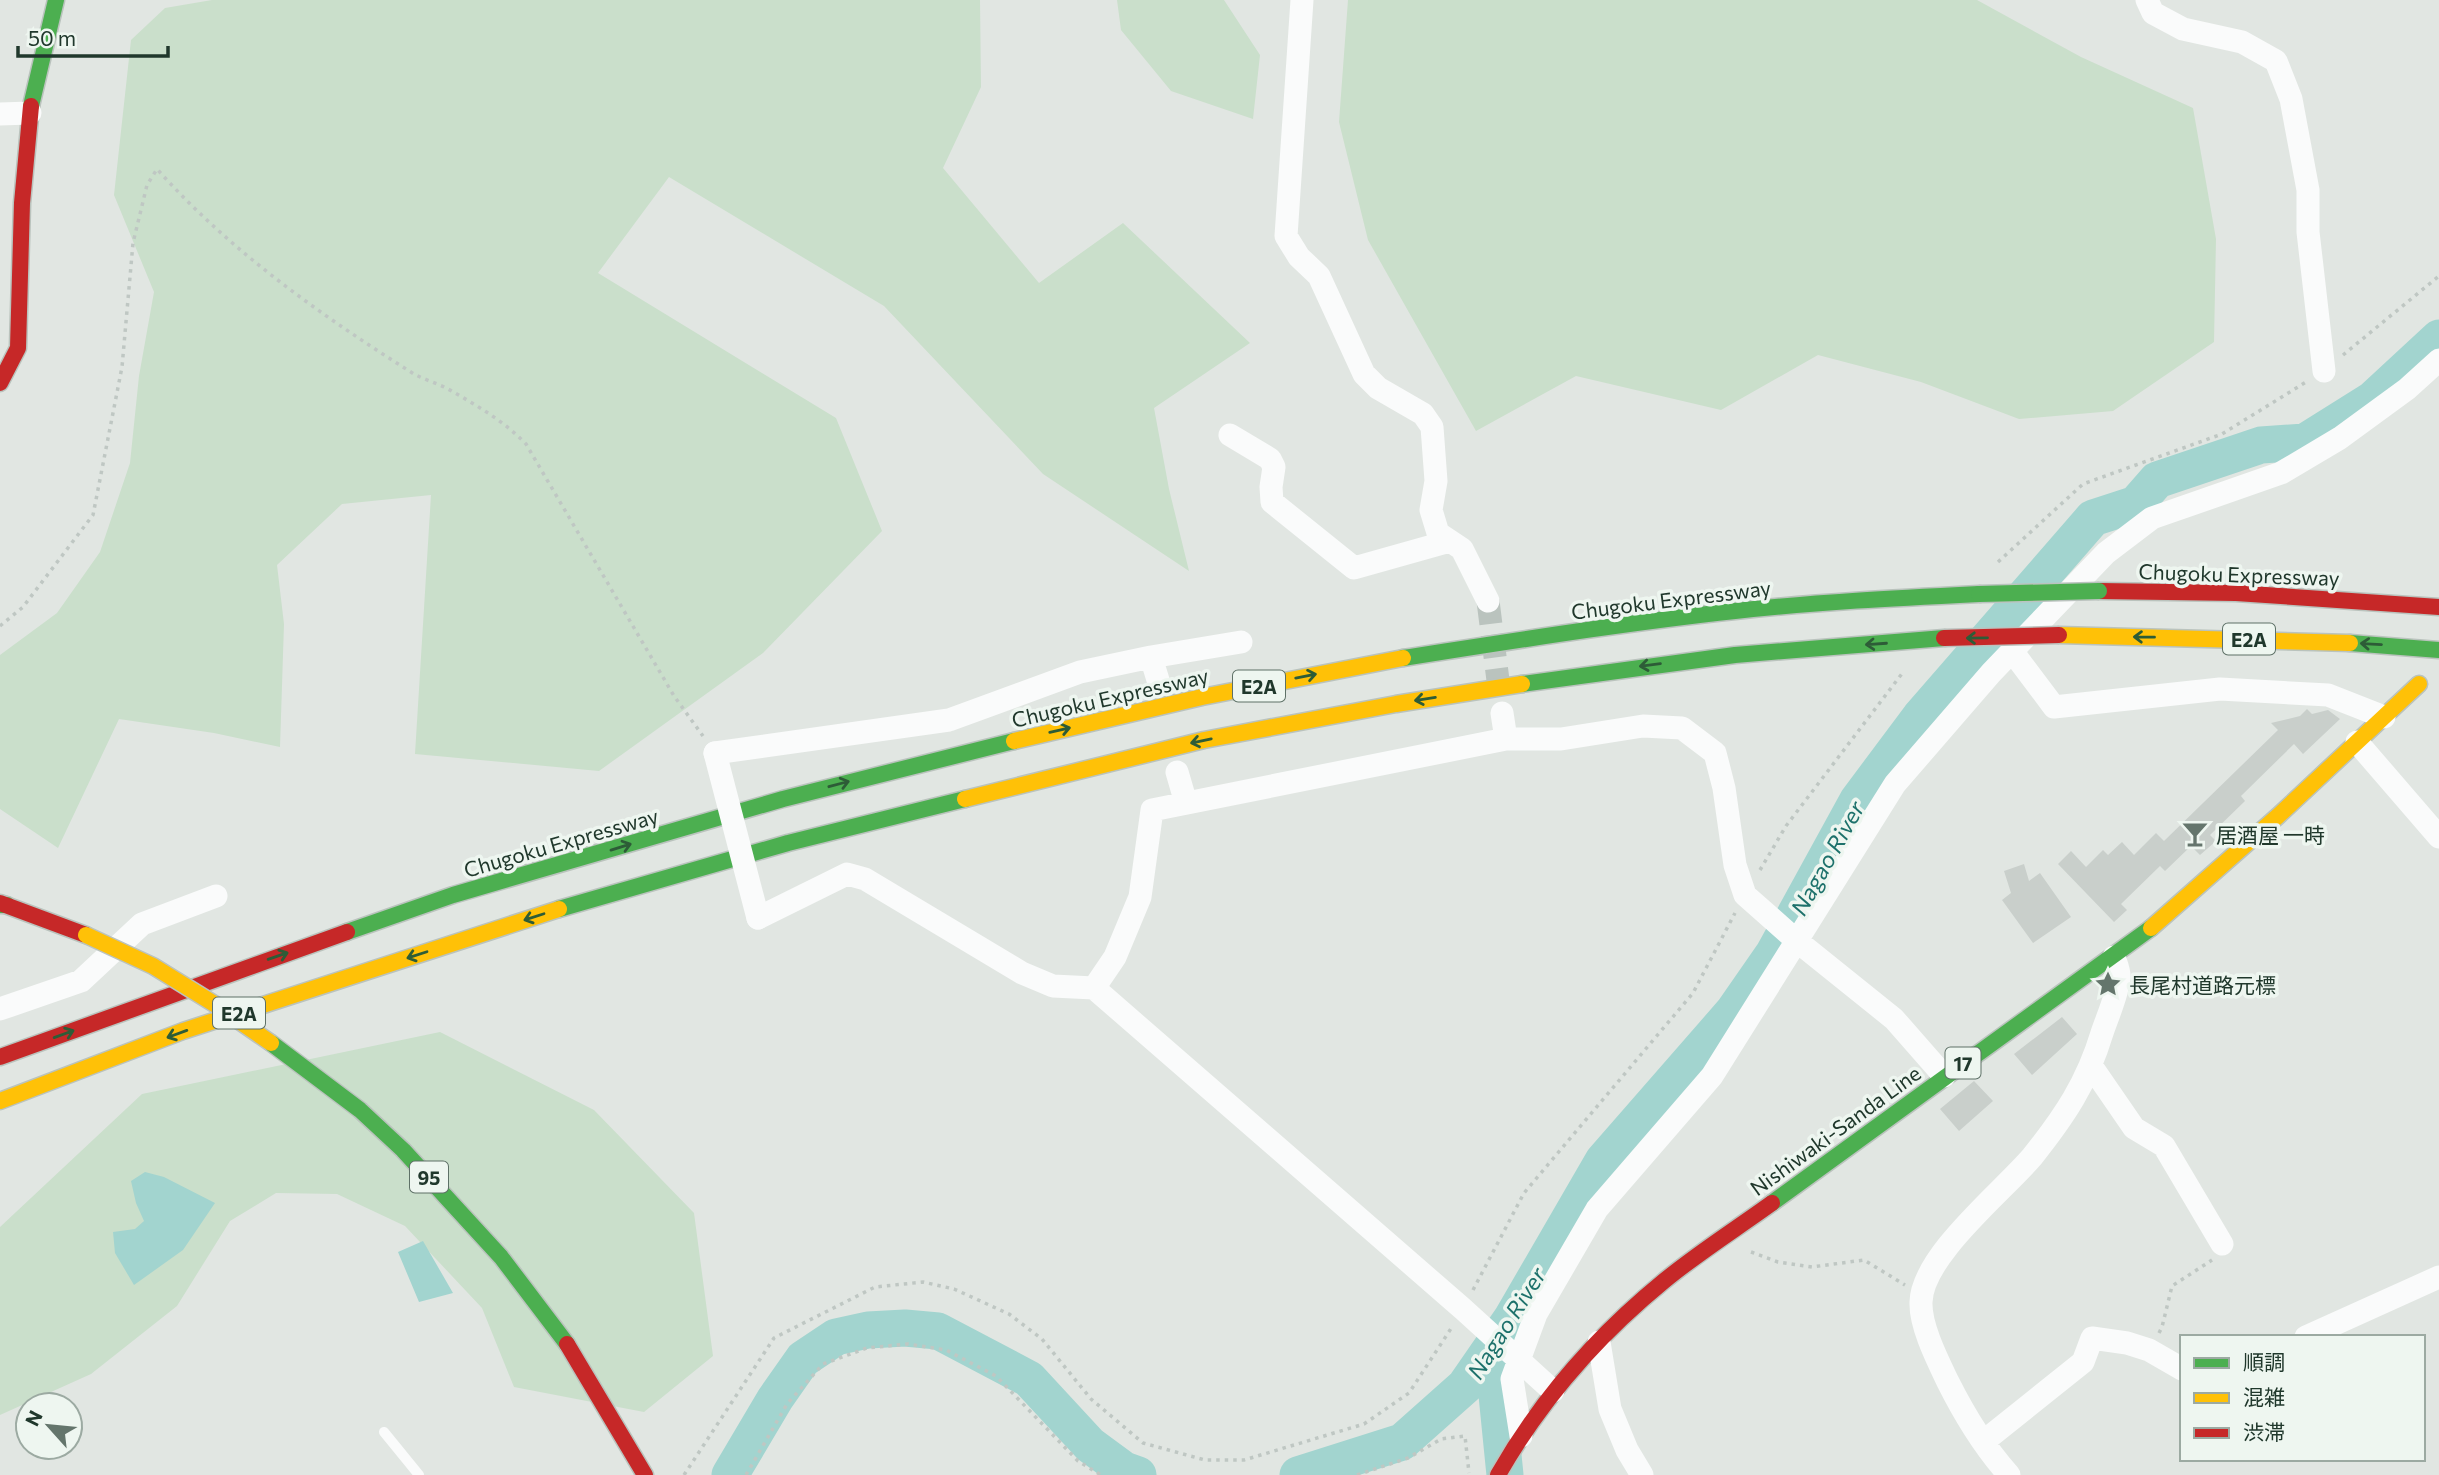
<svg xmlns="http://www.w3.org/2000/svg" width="2439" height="1475" viewBox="0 0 2439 1475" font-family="Commissioner,'Noto Sans JP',sans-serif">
  <rect width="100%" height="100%" fill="#e1e6e2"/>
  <path fill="#cadfcb" d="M212,0H980L981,87L943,168L1039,283L1123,223L1250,343L1154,408L1169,489L1189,571L1043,474L884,306L669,177L598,273L836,418L882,531L763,653L599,771L415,754L431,495L342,504L277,565L284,624L280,747L214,733L119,719L58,848L0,809V655L57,613L100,552L130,463L139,376L154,292L114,195L131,40L165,8Z
    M1117,0H1224L1260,55L1253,119L1171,91L1121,30Z
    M1348,0H1977L2081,57L2193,108L2216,239L2214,342L2113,411L2019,419L1921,382L1818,355L1721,410L1576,376L1476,431L1368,240L1339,122Z
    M440,1032L594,1110L694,1213L713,1356L644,1412L514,1387L482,1308L405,1226L337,1194L276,1193L230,1221L177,1306L91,1374L0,1415V1227L142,1094Z"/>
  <path fill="#a2d4cf" d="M145,1172L164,1177L215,1203L183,1250L134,1285L115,1253L113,1232L135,1229L144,1221L136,1203L131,1181Z
    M423,1241L453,1293L419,1302L398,1252Z"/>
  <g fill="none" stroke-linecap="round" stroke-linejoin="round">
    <path stroke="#a2d4cf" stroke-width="37" d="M730,1475L775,1399L803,1359L836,1337L868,1330L905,1328L938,1331L1029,1379L1090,1445L1124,1470L1138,1475
      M1298,1475L1402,1442L1465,1386L1512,1318L1603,1161L1733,1012L1774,953L1858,800L1920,717L2093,518L2136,504L2157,480L2261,445L2305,442L2372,400L2439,338
      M1505,1475L1497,1395L1509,1333"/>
  </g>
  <path fill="#c9cfcb" d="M2307,709L2312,714L2328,710L2340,719L2303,754L2294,744L2241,796L2245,801L2210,835L2216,841L2200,855L2191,846L2165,871L2160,866L2121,904L2127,910L2114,922L2058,864L2071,851L2086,867L2103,850L2108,855L2122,842L2134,855L2156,833L2164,841L2278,730L2271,723L2300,716Z
    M2024,864L2029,881L2040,873L2071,917L2033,943L2002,900L2011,893L2004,871Z
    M2062,1017L2077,1034L2032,1075L2014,1054Z
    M1974,1081L1993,1101L1959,1131L1940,1109Z"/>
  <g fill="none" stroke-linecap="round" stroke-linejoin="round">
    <path stroke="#bac3be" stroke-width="23" stroke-dasharray="23 11" stroke-linecap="butt" d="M1488,601L1500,696"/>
    <g stroke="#bac3bd" stroke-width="19">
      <path id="fast" d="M31,106L56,0
        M2350,643L2439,650
        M1403,658C1513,641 1624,623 1735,611C1816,602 1897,598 1979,594
        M1522,684L1735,655L1944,638
        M0,905H7
        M559,909L788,843L965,799
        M347,932L453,895L783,799L1014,741
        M271,1043L360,1110L403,1150L501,1257L567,1344
        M1772,1203L2151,928"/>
    </g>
    <g stroke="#bac3bd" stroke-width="19">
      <path id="slow" d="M2059,635L2350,643
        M1014,741L1202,697L1403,658
        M965,799L1204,740L1396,704L1522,684
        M2151,928L2278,816L2419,684
        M0,1101L183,1031L559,909"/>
    </g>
    <g stroke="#bac3bd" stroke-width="19">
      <path id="jam" d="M0,383L18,348L22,203L31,106
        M2099,591L2236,593L2439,607
        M0,903L86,935
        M0,1057L347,932
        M567,1344L645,1475
        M1498,1475C1540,1401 1598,1335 1664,1281C1698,1253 1736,1229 1772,1203"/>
    </g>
    <path stroke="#bfc7c3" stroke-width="3.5" stroke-dasharray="3.5 5" stroke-linecap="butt" d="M2343,355L2439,276
      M1998,562L2083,484L2222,434L2306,382
      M0,626L23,607L93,515L122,367L133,243L147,185L157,169C231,252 322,316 414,374C425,380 437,383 448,389C476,405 504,421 526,444L674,696L703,736
      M1760,870L1786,826L1904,671
      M1751,1252L1778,1262L1812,1267L1864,1260L1905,1285
      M1473,1290L1524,1193L1693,993L1735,913
      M2159,1333L2162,1327L2172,1286L2212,1260
      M684,1475L774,1338L875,1287L923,1282L954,1289L1009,1314L1042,1339L1091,1399L1143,1443L1205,1460H1244L1364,1424L1409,1393L1452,1327
      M746,1475L787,1404L823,1364L867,1348L908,1344L946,1350L996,1376L1078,1461L1101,1475
      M1357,1475L1408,1458L1441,1439L1465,1436L1469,1473"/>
    <path stroke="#fafbfb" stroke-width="10" d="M384,1432L419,1475"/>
    <path stroke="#fafbfb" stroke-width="23" d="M1302,0L1286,236L1299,257L1319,276L1364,374L1378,388L1423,414L1432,427L1436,481L1431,510L1438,533L1462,549L1488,601
      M2147,0L2153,13L2183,29L2242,42L2276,61L2291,99L2308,190V232L2324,371
      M0,114L30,113
      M1230,435L1270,459L1274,467L1271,487L1272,502L1354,568L1450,541
      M2012,651L2054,707L2220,689L2328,695L2384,717
      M1151,657L1241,642
      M1502,713L1506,739
      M2357,742L2439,837
      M715,753L949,720L1080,672L1151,657L1158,680
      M1177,772L1186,803
      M758,918L847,874L865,879L1022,973L1053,986L1094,988L1115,957L1140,897L1152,810L1506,739H1561L1643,726L1682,728L1715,753L1724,788L1735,865L1745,895L1797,941L1894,1019L1944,1076
      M1094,988L1463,1309L1553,1391
      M0,1009L81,981L142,924L216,896
      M2092,1067L2134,1128L2164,1146L2222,1244
      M2306,1337L2439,1277
      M1599,1342L1610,1409L1627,1450L1642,1475
      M1521,1436L1512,1379L1536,1314L1597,1209L1712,1076L1895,784L1991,673L2106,553L2152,518L2281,473L2340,438L2407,389L2439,360
      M1983,1442L2083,1362L2092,1338L2127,1343L2149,1350L2182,1369
      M2009,1475C1984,1447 1965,1416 1948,1382C1938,1361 1920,1326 1921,1302C1922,1256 2002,1192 2032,1157C2064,1117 2087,1083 2102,1033C2107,1018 2118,993 2119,978C2120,972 2116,963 2114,957"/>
    <use href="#fast" stroke="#4caf50" stroke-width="16"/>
    <use href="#slow" stroke="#ffc107" stroke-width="16"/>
    <use href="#jam" stroke="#c62828" stroke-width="16"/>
    <g stroke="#bbc3bf" stroke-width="19" stroke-linecap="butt">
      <path id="fast-bridge" d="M1979,594L2099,591"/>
    </g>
    <g stroke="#bbc3bf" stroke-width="19" stroke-linecap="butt">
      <path id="slow-bridge" d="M86,935L153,966L216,1005L271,1043"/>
    </g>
    <g stroke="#bbc3bf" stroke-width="19" stroke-linecap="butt">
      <path id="jam-bridge" d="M1944,638L2059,635"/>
    </g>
    <path stroke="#fafbfb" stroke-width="23" d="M715,753L758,918"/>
    <use href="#fast-bridge" stroke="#4caf50" stroke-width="16"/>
    <use href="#slow-bridge" stroke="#ffc107" stroke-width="16"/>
    <use href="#jam-bridge" stroke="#c62828" stroke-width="16"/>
  </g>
  <defs><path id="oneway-shaft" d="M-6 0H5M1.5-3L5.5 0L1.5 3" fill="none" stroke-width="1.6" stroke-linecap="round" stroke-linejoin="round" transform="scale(1.75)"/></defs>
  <g stroke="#2d5c37">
    <use href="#oneway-shaft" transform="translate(2144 637) rotate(-179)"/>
    <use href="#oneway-shaft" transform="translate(1977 638) rotate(179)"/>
    <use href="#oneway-shaft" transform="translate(1876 644) rotate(176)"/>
    <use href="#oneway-shaft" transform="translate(2371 644) rotate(-177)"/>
    <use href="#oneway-shaft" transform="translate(1650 665) rotate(173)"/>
    <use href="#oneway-shaft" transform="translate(1306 676) rotate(-11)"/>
    <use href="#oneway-shaft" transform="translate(1425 699) rotate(171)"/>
    <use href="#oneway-shaft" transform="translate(1060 730) rotate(-13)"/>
    <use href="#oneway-shaft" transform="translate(1201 741) rotate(168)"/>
    <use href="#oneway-shaft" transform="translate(839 784) rotate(-15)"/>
    <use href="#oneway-shaft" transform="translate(621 847) rotate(-17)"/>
    <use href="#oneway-shaft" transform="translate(534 917) rotate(162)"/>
    <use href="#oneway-shaft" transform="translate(417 955) rotate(162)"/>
    <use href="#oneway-shaft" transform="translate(278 956) rotate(-19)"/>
    <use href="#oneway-shaft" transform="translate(64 1034) rotate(-20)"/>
    <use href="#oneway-shaft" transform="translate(177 1034) rotate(160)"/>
  </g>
  <defs>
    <g id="bar-bare" transform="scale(2.1)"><path d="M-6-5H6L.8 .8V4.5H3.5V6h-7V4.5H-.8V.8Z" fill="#64756c" stroke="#eef6f0" stroke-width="2.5" paint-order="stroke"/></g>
    <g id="sight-bare" transform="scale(2.1)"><path d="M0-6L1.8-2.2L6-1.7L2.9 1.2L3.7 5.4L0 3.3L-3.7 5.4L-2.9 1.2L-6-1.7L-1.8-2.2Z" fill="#64756c" stroke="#eef6f0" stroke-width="2.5" paint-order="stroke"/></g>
  </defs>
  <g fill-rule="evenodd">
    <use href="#bar-bare" x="2195" y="834"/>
    <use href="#sight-bare" x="2108" y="984"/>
  </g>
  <g text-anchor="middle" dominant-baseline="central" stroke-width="7" stroke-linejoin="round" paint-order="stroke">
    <g fill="#eef6f0" stroke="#5e7167" stroke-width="2">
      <rect x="2223" y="623.5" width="52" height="31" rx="5"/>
      <rect x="1233" y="670.5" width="52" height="31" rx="5"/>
      <rect x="213" y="997.5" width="52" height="31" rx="5"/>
      <rect x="1945.5" y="1047.5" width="35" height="31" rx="5"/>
      <rect x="410" y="1161.5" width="38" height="31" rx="5"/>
    </g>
    <g font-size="19" font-weight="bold" fill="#20382c">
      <text x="2249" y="639">E2A</text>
      <text x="1259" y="686">E2A</text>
      <text x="239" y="1013">E2A</text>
      <text x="1963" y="1063">17</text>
      <text x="429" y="1177">95</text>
    </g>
    <g font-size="21" fill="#20382c" stroke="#eef6f0">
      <text transform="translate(2239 574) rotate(2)">Chugoku Expressway</text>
      <text transform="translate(1671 599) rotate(-7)">Chugoku Expressway</text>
      <text transform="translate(1110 697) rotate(-13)">Chugoku Expressway</text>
      <text transform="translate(561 842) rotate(-16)">Chugoku Expressway</text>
      <text transform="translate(1835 1130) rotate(-36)">Nishiwaki-Sanda Line</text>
    </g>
    <g font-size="21" fill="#20382c" stroke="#eef6f0" text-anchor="start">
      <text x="2216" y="834">居酒屋 一時</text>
      <text x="2129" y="984">長尾村道路元標</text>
    </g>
    <g font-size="23" font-style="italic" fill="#1d716b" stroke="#eef6f0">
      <text transform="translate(1827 858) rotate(-61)">Nagao River</text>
      <text transform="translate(1506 1323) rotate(-58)">Nagao River</text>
    </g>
  </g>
  <rect x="2180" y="1335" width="245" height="126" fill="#eef6f0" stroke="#9caaa2" stroke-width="2"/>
  <rect x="2194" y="1358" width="35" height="10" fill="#4caf50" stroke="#9caaa2" stroke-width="2"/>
  <text x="2243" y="1370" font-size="21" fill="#20382c">順調</text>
  <rect x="2194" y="1393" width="35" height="10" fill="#ffc107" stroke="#9caaa2" stroke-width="2"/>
  <text x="2243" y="1405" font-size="21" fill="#20382c">混雑</text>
  <rect x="2194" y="1428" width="35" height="10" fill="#c62828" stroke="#9caaa2" stroke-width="2"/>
  <text x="2243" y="1440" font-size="21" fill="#20382c">渋滞</text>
  <g transform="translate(49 1426) rotate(297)"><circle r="33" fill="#eef6f0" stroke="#9caaa2" stroke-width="2"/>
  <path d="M0-5L12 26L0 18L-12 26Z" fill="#64756c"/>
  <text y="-10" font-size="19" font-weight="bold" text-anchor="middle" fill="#20382c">N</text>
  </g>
  <path d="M18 46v10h150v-10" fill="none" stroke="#20382c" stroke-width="3.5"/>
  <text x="28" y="46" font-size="21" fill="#20382c" stroke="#eef6f0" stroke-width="5" paint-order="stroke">50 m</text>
</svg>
